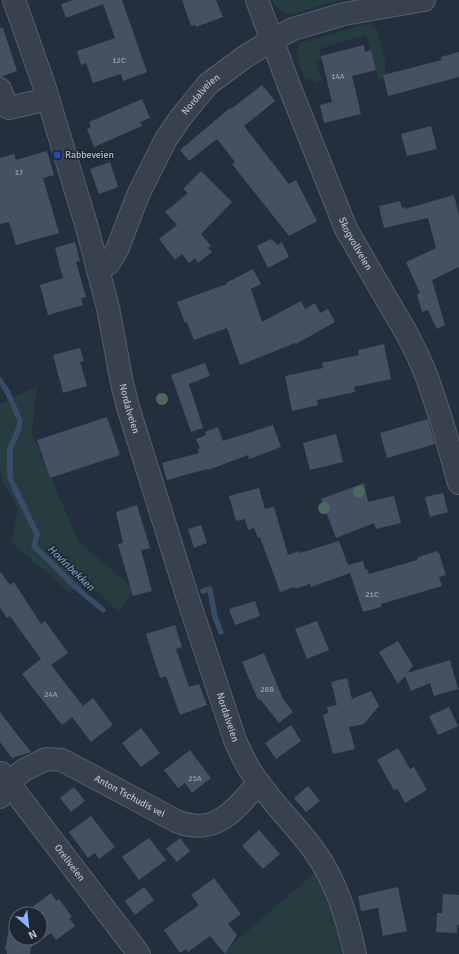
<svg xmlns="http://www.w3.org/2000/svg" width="459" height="954" viewBox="0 0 459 954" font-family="Signika,sans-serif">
  <rect width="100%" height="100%" fill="#242f3e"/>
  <path fill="#263c3f" d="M272,0H341L329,3L294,14C284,14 277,9 272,0Z
    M370,23L378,31L385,60V77L379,80L366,35L319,49L322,60L316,63L322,81L314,83L312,78L305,80L296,53L300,43Z
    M37,386L32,433L78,541L135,590L118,611L89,585L69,592L11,542L18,509L3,481L0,471V404Z
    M315,872L336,920L341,954H225V951Z"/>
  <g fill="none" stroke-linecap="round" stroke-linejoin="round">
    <path stroke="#394c67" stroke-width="5.5" d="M0,380L8,393L20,421L18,431L10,448V478L37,534L34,546L80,591L103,610
      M203,591L210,589L215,617L221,632"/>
  </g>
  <path fill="#455162" d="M73,0H122L147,72L123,81L121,74L93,83L86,63L81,65L77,51L115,38L103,4L66,18L61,4Z
    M182,0H216L223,17L196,27L195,25L191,26Z
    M0,28H3L17,71L0,77Z
    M364,45L365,52L371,50L376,70L352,76L361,114L324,123L320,105L332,102L321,56Z
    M459,52V77L388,96L383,75L442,60L441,57Z
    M262,85L275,101L244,126L289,184L296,180L317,221L289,236L232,164L235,162L217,139L189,161L180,150L230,108L231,109Z
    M142,99L150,118L140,122L142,126L94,147L87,129L91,127L89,122Z
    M431,126L437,149L407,156L401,134Z
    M47,151L54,175L43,178L59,233L16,245L9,222L0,224V158L14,154L16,160Z
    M110,162L118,187L99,194L90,169Z
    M201,171L232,202L201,234L211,246L208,248L212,252L198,263L195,258L189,263L182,254L175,260L159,239L177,225L165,212L188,193L183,189Z
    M454,195L459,215V267L432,280L445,325L437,329L428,310L422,312L417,294L420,293L406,262L436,248L428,218L384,228L379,206L400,201L402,208L405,207V209Z
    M271,239L278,245L282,242L289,257L268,268L257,246Z
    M75,242L80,261L76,262L86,297L81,298L83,305L48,315L40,285L63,278L55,248Z
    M253,269L261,284L251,289L262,322L301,301L305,309L315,303L320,313L328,309L335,322L296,344L295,343L240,365L227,328L194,340L187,322L185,323L177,302L227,284L226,283Z
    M384,344L391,379L354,387L355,392L317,400L318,405L292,411L285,376L323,368L322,363L359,355L358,350Z
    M80,348L84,361L80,362L87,386L63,393L53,355Z
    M205,363L210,376L189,384L203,428L191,432L171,375Z
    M107,417L120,455L50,478L37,440Z
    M428,419L435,444L387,458L380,433Z
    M273,425L281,447L249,459L248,455L208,470L207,469L167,480L162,463L199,453L198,449L200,448L196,439L206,435L205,432L218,427L223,441Z
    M336,434L343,462L310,470L303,443Z
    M364,483L368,502L394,496L401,523L376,529L374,523L336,538L321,499Z
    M259,488L265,509L274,507L288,555L299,551L300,553L339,541L348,565L363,561L365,569H367L369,574L417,560L418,557L437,551L438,553H439L446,575L439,577L442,586L381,604V607L363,612L350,573L311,587L310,584L295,589L294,587L280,592L260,537L258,538L254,528L248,530L245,519L236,521L229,496Z
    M443,493L448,512L430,517L425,497Z
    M137,505L150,548L141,550L152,591L133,596L118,544L123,543L116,512Z
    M201,525L207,543L194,548L188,529Z
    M0,571L10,585L14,582L41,624L45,621L68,653L51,665L83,706L93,698L113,725L91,742L72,717L62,725L22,674L41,659L10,616L7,618L0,608Z
    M255,601L260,616L235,625L229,609Z
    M317,621L329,650L307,659L295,629Z
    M175,625L182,647L176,649L189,687L199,684L207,705L180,715L166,676L160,678L146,634Z
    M398,641L413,666L407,673L450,660L458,689L434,696L430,683L411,691L405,676L398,684L379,652Z
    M264,653L283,699L293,712L279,723L260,699L258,700L242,662Z
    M347,678L352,699L371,691L379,706L364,724L349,727L355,749L333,754L323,715L328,713L327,707L337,705L331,682Z
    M449,707L458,726L438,735L429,716Z
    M0,712L16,733L31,752L12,758L0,742Z
    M291,725L301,741L276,759L265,743Z
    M141,728L160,753L141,767L122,743Z
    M398,748L410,769L414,767L427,790L405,803L397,788L394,790L377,760Z
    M190,750L211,778L192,793L185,783L178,788L164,770Z
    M308,786L320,801L306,812L294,798Z
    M74,787L85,801L71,812L60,798Z
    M91,816L115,847L99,859L95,853L88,858L69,832Z
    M259,830L280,854L263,869L242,846Z
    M149,838L166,860L139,880L122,857Z
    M180,838L190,851L177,862L166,849Z
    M214,878L241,914L228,924L237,935L225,954L210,936L188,952L186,949L180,953L164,930L199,905L191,895Z
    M144,887L154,900L135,915L125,901Z
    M398,887L407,931L383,936L378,908L361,911L358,896Z
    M51,893L56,901L59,899L72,917L69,918L75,926L56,940L51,933L31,947L30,954H7V950H5L10,924L16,919V938H40V914H23Z
    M443,894L459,895V925H457V933L436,932L437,913H442Z"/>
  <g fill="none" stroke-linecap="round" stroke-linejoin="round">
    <g stroke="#565f6c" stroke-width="24">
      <g id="minor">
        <path id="s1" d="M14,0L44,85L88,231L108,308L122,383L128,407L189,602L235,740C240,751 244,761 250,770C268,799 293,822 313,849C336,880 347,917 355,954"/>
        <path id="s2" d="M257,0L290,88L346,229L407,334L418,356L427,377L442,422L459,483"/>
        <path d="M0,89L7,107L9,108L48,99"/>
        <path id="s3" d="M98,271L109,263L117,250L138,195L166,139L181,117L208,84L246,56L272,40L293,29L344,14L424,0"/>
        <path id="s4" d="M1,773L139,954"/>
        <path id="s5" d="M0,797L8,783L24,770L46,759L62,760L176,821C216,837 234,810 259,783"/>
      </g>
    </g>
    <use href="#minor" stroke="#38414e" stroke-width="22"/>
  </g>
  <g fill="#4b6a5d">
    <circle cx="162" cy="399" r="6"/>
    <circle cx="359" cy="492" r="6"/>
    <circle cx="324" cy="508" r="6"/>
  </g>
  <rect fill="#1a4fb4" stroke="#1d2633" stroke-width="1.5" x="53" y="151" width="8" height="8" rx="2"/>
  <g text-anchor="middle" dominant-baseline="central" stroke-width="3" stroke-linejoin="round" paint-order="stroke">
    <g font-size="8" fill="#98a1af">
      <text x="119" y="60">12C</text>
      <text x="338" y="76">14A</text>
      <text x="19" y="172">17</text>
      <text x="372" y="594">21C</text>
      <text x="267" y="689">28B</text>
      <text x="51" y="694">24A</text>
      <text x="195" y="778">25A</text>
    </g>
    <g font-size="10" fill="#b4bcc9" stroke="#1d2633">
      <text stroke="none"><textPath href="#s3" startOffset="207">Nordalveien</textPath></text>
      <text stroke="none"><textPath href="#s2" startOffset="263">Skogvollveien</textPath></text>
      <text stroke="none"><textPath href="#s1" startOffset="425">Nordalveien</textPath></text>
      <text stroke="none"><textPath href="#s1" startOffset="749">Nordalveien</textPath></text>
      <text stroke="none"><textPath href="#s5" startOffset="154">Anton Tschudis vei</textPath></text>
      <text stroke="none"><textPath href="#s4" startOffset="113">Oreliveien</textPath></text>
    </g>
    <g font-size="10" fill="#b4bcc9" stroke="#1d2633" text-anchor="start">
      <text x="65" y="155">Rabbeveien</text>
    </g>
    <g font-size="11" font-style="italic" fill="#7c92b1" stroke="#1d2633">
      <text transform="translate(71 568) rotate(44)">Hovinbekken</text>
    </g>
  </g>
  <g transform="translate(28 926) rotate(152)"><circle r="19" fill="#1d2633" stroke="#59626f"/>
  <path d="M0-3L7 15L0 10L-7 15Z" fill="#8ab4f8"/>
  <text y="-6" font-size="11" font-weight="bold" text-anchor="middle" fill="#b4bcc9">N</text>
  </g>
</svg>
